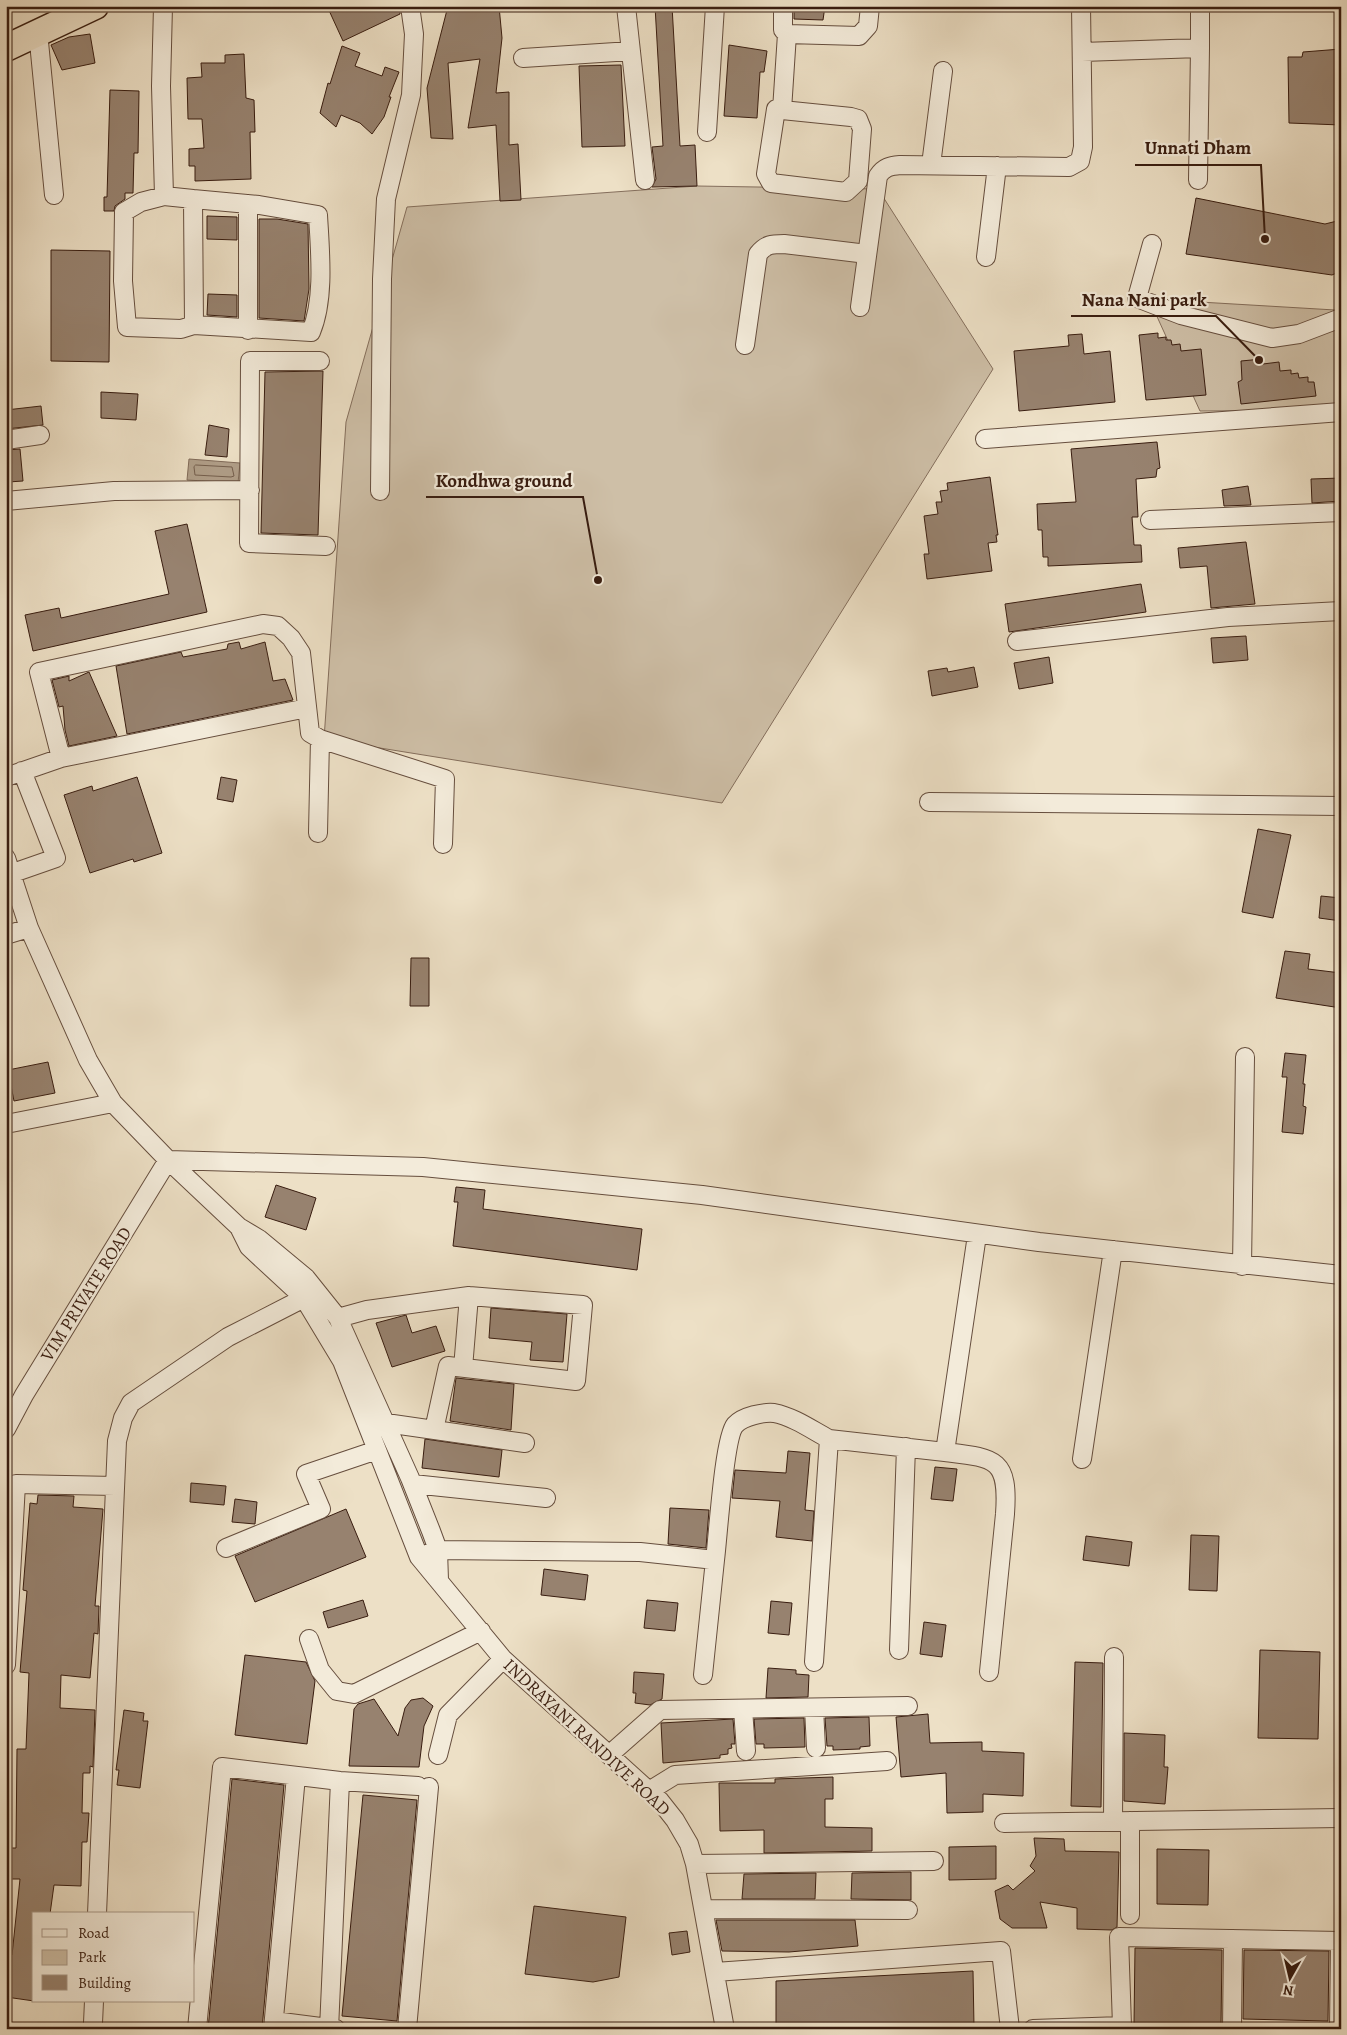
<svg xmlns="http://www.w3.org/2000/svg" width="1347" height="2035" viewBox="0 0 1347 2035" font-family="Alegreya,serif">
  <rect width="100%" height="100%" fill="#ede0c6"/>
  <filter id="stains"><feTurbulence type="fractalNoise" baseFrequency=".004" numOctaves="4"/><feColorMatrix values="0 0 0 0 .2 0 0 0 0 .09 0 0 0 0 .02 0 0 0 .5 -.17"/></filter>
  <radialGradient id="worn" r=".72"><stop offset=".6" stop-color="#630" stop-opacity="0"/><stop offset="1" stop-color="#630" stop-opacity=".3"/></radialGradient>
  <path fill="#cebfa7" stroke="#846e5c" d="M697,186L878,189L993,369L722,803L324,739L346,422L407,207Z
    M1149,299L1335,310L1341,308V410L1200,411Z"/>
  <path fill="#b09e88" stroke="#806a58" d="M189,459L240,463L238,483L187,480Z"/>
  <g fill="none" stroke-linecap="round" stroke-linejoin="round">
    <path stroke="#745e4c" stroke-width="1" d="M196,465L232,467L234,476L231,477L195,475L194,467Z"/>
  </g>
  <path fill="#97826f" stroke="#391d10" d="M327,6H400V14L343,41Z
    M448,6H499L502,38L496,93L509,92V145L518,144L521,200L500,201L496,125L468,128L480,59L448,63L453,139L431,138L427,88Z
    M655,6H672L680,146L695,145L697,186L652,187L656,179L652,147L663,146Z
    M794,6H825L823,20L794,19Z
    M90,34L95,63L62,70L51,45L69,37Z
    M729,45L767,51L764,72H760L757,118L724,116Z
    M342,46L360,53L355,66L382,76L385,67L399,72L389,97H391L384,117L372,134L360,123L341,115L336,127L320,113L328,83L330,84Z
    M1341,49V125L1289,123L1288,57H1302L1303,52Z
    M244,54L246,98L254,100L255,132H250L251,179L195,181V166H189V149L204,148L202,119H188L187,78L202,77L201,63H225V55Z
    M621,65L625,146L582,147L579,66Z
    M110,90L139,91L138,153H134L133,193H125V199L115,206L114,211H104V197H107Z
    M1196,198L1325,224L1341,220V271L1332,275L1186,254Z
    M207,216L237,217V240L207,239Z
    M259,219H277L308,224L309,289L304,321L259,318Z
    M51,250L110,251L109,362L51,361Z
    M208,294L237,295V317L207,315Z
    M1158,333V338L1166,337V340H1171L1172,345L1180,344L1181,351L1201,349L1206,395L1146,400L1139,335Z
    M1082,334L1084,354L1110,351L1115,402L1019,411L1014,351L1069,346L1068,335Z
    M1262,359L1263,364L1279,362L1280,371L1291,370V374L1298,373L1299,378L1308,377V382H1314L1316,396L1241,404L1238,382L1242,380L1241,361Z
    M323,371L318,535L261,533L265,372Z
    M101,392L138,394L136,420L101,418Z
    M41,406L43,425L6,429V410Z
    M209,425L229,429L227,457L205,455Z
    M1157,442L1160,468L1157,469L1156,477L1136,479L1138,517H1132L1134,545H1141L1142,562L1048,566V557H1043L1042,530H1038L1037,504L1076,502L1071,449Z
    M20,449L23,481L8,482L6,450Z
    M990,477L998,535H996L997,542L988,543L992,571L927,579L924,554H929L924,516L938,514L936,502H942L940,491L948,490L947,483Z
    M1341,478V501L1312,503L1311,479Z
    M1248,486L1251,505L1224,506L1222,490Z
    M187,524L207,612L33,651L25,615L59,608L61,618L169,594L155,531Z
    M1246,542L1255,604L1211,608L1207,566L1180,568L1178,548Z
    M1141,584L1146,612L1009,632L1005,604Z
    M1246,636L1248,660L1213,663L1211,638Z
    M239,642L241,649L265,642L273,681L285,679L293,700L127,734L116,666L181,652L183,657L227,649L228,644Z
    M1049,657L1053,683L1019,689L1014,663Z
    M974,667L978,687L932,696L928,671L947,668L948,672Z
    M89,672L117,736L69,746L65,730L63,706L59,707L52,680L69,676V681Z
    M137,777L162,853L134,862L133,859L90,873L64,795L92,786L93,791Z
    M221,777L237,780L233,802L217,799Z
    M1258,829L1291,835L1273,918L1242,912Z
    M1321,896L1341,898V921L1319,918Z
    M1285,951L1310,954L1308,969L1341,973V1008L1276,998Z
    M411,958H429V1006H410Z
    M1285,1053L1306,1055L1303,1084H1305L1303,1106L1306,1107L1303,1134L1282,1132L1287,1077H1282Z
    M48,1062L55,1093L14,1101L8,1070Z
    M276,1185L316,1198L306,1230L265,1217Z
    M456,1187L485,1190L483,1209L642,1229L637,1270L453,1246L458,1202H454Z
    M491,1308L567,1314L563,1362L530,1360L532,1342L489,1338Z
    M406,1315L412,1333L436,1326L445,1351L392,1367L376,1323Z
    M456,1378L514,1384L511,1430L450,1421Z
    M425,1439L502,1450L499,1477L422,1468Z
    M788,1451L810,1453L805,1510L814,1511L812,1541L776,1537L780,1501L732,1498L735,1470L786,1473Z
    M935,1467L957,1469L953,1501L931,1499Z
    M191,1483L226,1486L224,1505L190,1502Z
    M38,1495L74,1496L73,1507L103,1509L95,1606H99L98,1634L94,1633L90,1678L61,1675L60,1708L95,1710L93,1767L90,1766V1773H83L82,1813H89L87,1842H82L81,1886L54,1885L50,1914H34V2001L6,1997V1955H12L20,1879H9V1848H16L17,1749H26L29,1673L20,1672L27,1591L23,1590L30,1503L37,1504Z
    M235,1499L257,1502L255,1524L232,1522Z
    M670,1508L709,1510L706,1548L668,1544Z
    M346,1509L366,1557L255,1602L235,1556Z
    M1191,1535L1219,1536L1217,1591L1189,1590Z
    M1086,1536L1132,1542L1129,1566L1083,1560Z
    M544,1569L588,1575L585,1600L541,1595Z
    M363,1600L368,1616L328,1628L323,1612Z
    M647,1600L678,1603L675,1631L644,1628Z
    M771,1601L792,1603L789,1635L768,1633Z
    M924,1622L946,1625L942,1657L920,1654Z
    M1260,1650L1320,1652L1318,1739L1258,1738Z
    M245,1655L306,1662L315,1681L307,1744L235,1735Z
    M1075,1662L1103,1663L1101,1807L1071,1806Z
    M768,1668L796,1670V1674L809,1675L808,1697L766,1698Z
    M634,1672L664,1674L662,1699L650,1705L635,1703L636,1693H633Z
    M423,1698L433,1706L424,1726L419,1767L349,1766L354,1709L358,1704L374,1699L398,1736L405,1708L411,1700Z
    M124,1710L144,1713L143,1721H148L140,1788L117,1785L119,1770H116Z
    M928,1714L930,1743L982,1742V1751L1024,1753L1023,1796L983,1794V1812L947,1813L946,1773L901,1777L896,1717Z
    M869,1717L870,1746L860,1747V1749L833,1750V1746H827L825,1718Z
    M804,1718L805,1747L764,1748V1744H756L754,1719Z
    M733,1719L735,1744H731L732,1748L728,1749V1754L720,1755V1758L663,1763L661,1723Z
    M1124,1733L1165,1735L1164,1767H1168L1165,1804L1124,1801Z
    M833,1777V1799H825V1827L872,1828V1851L764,1853V1830L720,1831L719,1783H775V1779Z
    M232,1779L284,1785L262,2029H208Z
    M363,1795L417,1800L397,2021L342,2016Z
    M1034,1838L1064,1839L1065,1851L1119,1852L1117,1927L1112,1930L1077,1929V1908L1040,1902L1047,1928H1012L1000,1919L995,1891L1008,1885L1013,1890L1035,1871L1030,1866L1036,1856Z
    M996,1846V1879L949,1880V1847Z
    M1157,1849L1209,1850L1208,1905L1157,1904Z
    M911,1872V1900L851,1899L852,1873Z
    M816,1873L815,1899H742L744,1874Z
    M534,1906L626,1917L619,1977L593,1982L525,1974Z
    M716,1920H855L858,1946L789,1952L722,1951Z
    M687,1931L690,1952L672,1955L669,1933Z
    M1135,1948L1222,1950L1221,2026L1134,2024Z
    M1244,1950L1329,1951L1328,2021L1243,2019Z
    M973,1971L974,2027L776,2029V1981Z"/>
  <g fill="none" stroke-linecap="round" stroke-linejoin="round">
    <g stroke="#664e3e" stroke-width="20">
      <path id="minor" d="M163,6L161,86L164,196L193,199L194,325L181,329L127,327L123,281L124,212L141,202L164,196
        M626,6L645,180
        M783,6V30L787,34L859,36L868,26L870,6
        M38,32L54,195
        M1082,52L1200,48V6
        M523,58L631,51
        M782,110L776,109L766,174L771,183L846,192L858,181L862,129L858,119L851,117L782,110L787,34
        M707,132L715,6
        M931,165L943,71
        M1198,180L1200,48
        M193,199L259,205L318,215C320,251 325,299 311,332L194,325
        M248,204V330
        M1152,244L1137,298L1181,315L1272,338L1299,334L1341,318
        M986,257L997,166
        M860,307L878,176C884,167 890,166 900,165L1069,167L1080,161L1083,147L1081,6
        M745,345L758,254C766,244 772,244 784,244L867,254
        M320,361H250L249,543L326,546
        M985,439L1341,412
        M6,440L40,435
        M380,491L382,279L386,199L411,95L414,34L410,6
        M6,501L114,491L250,490
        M1150,520L1341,512
        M1017,641L1228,617L1341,611
        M61,758L307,708
        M6,777L61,758L39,672L263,624L278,626L291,638L301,653L310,733L320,739L445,779L443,844
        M929,802L1341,806
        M318,833L320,739
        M6,858L29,928L88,1060L113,1103L168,1160L239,1227L259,1239L306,1278L338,1318L410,1478L431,1531L438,1550L439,1580
        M13,873L56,858L22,771
        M6,935L29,928
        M6,1124L113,1103
        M239,1227L249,1247L304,1298L342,1361L419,1557L503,1659L660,1801L675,1820L689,1844L695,1864L725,2029
        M1242,1266L1245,1057
        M338,1318L367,1310L469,1296L583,1305L576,1381L448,1366L434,1430
        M463,1368L469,1296
        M386,1423L525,1443
        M6,1429L24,1395L168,1160L423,1167L702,1195L1039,1242L1341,1275
        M945,1452C995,1458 1009,1458 1005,1514L989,1672
        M1082,1459L1113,1250
        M413,1484L546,1498
        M226,1548L321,1509L306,1474L377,1450
        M427,1554L438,1550L640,1552L715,1560C718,1537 724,1438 735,1425C743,1416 764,1412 774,1413C794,1417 812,1430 829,1439
        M309,1639L320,1670L337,1691L354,1694L481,1631
        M899,1650L906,1447
        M814,1662L829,1439L945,1452L977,1235
        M6,1665L16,1484L115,1486
        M703,1675L715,1560
        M814,1708L816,1748
        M743,1709L746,1751
        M438,1755L448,1715L503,1659
        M609,1755L660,1710L908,1706
        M649,1791L675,1775L887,1761
        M1113,1821L1114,1657
        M1004,1823L1341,1818
        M695,1864L934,1861
        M704,1909L908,1910
        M97,1914L117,1441L123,1418L131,1403L228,1337L304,1298L314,1296
        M1130,1915V1821
        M715,1972L1001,1951L1010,2029
        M274,2021L336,2029
        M93,2023L94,2001
        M1122,2026L1119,1937L1341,1941
        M197,2029L222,1767L340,1781L418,1786
        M273,2029L296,1776
        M329,2029L340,1781
        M407,2029L429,1787
        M1033,2029L1122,2026L1123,2029
        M1232,2029L1233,1939
        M1339,2029L1340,1941"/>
    </g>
    <g stroke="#391d10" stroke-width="29">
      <path id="highway" d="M6,48L95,6"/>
    </g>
    <use href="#minor" stroke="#f3ebda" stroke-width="18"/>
    <use href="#highway" stroke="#ede0c6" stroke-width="26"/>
  </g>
  <g text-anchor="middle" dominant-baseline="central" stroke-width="4.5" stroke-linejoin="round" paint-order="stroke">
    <g font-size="18" fill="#391d10" stroke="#f3ebda">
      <text transform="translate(86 1294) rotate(-58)">VIM PRIVATE ROAD</text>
      <text transform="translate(587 1737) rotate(43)">INDRAYANI RANDIVE ROAD</text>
    </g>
  </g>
  <path fill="none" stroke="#391d10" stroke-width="2" d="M1265 239L1261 165H1135M1259 360L1216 316H1071M598 580L583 497H426"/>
  <g fill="#391d10" stroke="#f3ebda" stroke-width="2">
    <circle cx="1265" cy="239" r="5"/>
    <circle cx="1259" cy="360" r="5"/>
    <circle cx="598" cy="580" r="5"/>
  </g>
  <g font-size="19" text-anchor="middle" font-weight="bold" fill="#391d10" stroke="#f3ebda" stroke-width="4.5" stroke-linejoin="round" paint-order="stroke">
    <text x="1198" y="154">Unnati Dham</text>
    <text x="1144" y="306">Nana Nani park</text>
    <text x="504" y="487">Kondhwa ground</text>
  </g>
  <rect width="1347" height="2035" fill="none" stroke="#ede0c6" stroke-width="25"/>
  <rect x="8" y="8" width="1332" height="2020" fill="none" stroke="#391d10" stroke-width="2.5"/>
  <rect x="12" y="12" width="1322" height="2010" fill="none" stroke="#391d10"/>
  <rect x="32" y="1912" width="162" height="90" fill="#f3ebda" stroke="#a99989"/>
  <rect x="42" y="1929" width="25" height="8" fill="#f3ebda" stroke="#a99989"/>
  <text x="78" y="1938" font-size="15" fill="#391d10">Road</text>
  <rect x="42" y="1950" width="25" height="15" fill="#cebfa7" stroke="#a99989"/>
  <text x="78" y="1962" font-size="15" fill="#391d10">Park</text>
  <rect x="42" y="1975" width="25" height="15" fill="#97826f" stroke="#a99989"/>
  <text x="78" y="1988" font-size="15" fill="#391d10">Building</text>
  <g transform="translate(1290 1978) rotate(188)" stroke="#f3ebda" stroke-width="4" paint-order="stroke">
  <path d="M0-4L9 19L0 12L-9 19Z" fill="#391d10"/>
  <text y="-8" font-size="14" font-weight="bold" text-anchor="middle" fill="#391d10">N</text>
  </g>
  <rect width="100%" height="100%" filter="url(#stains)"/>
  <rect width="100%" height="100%" fill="url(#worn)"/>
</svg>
